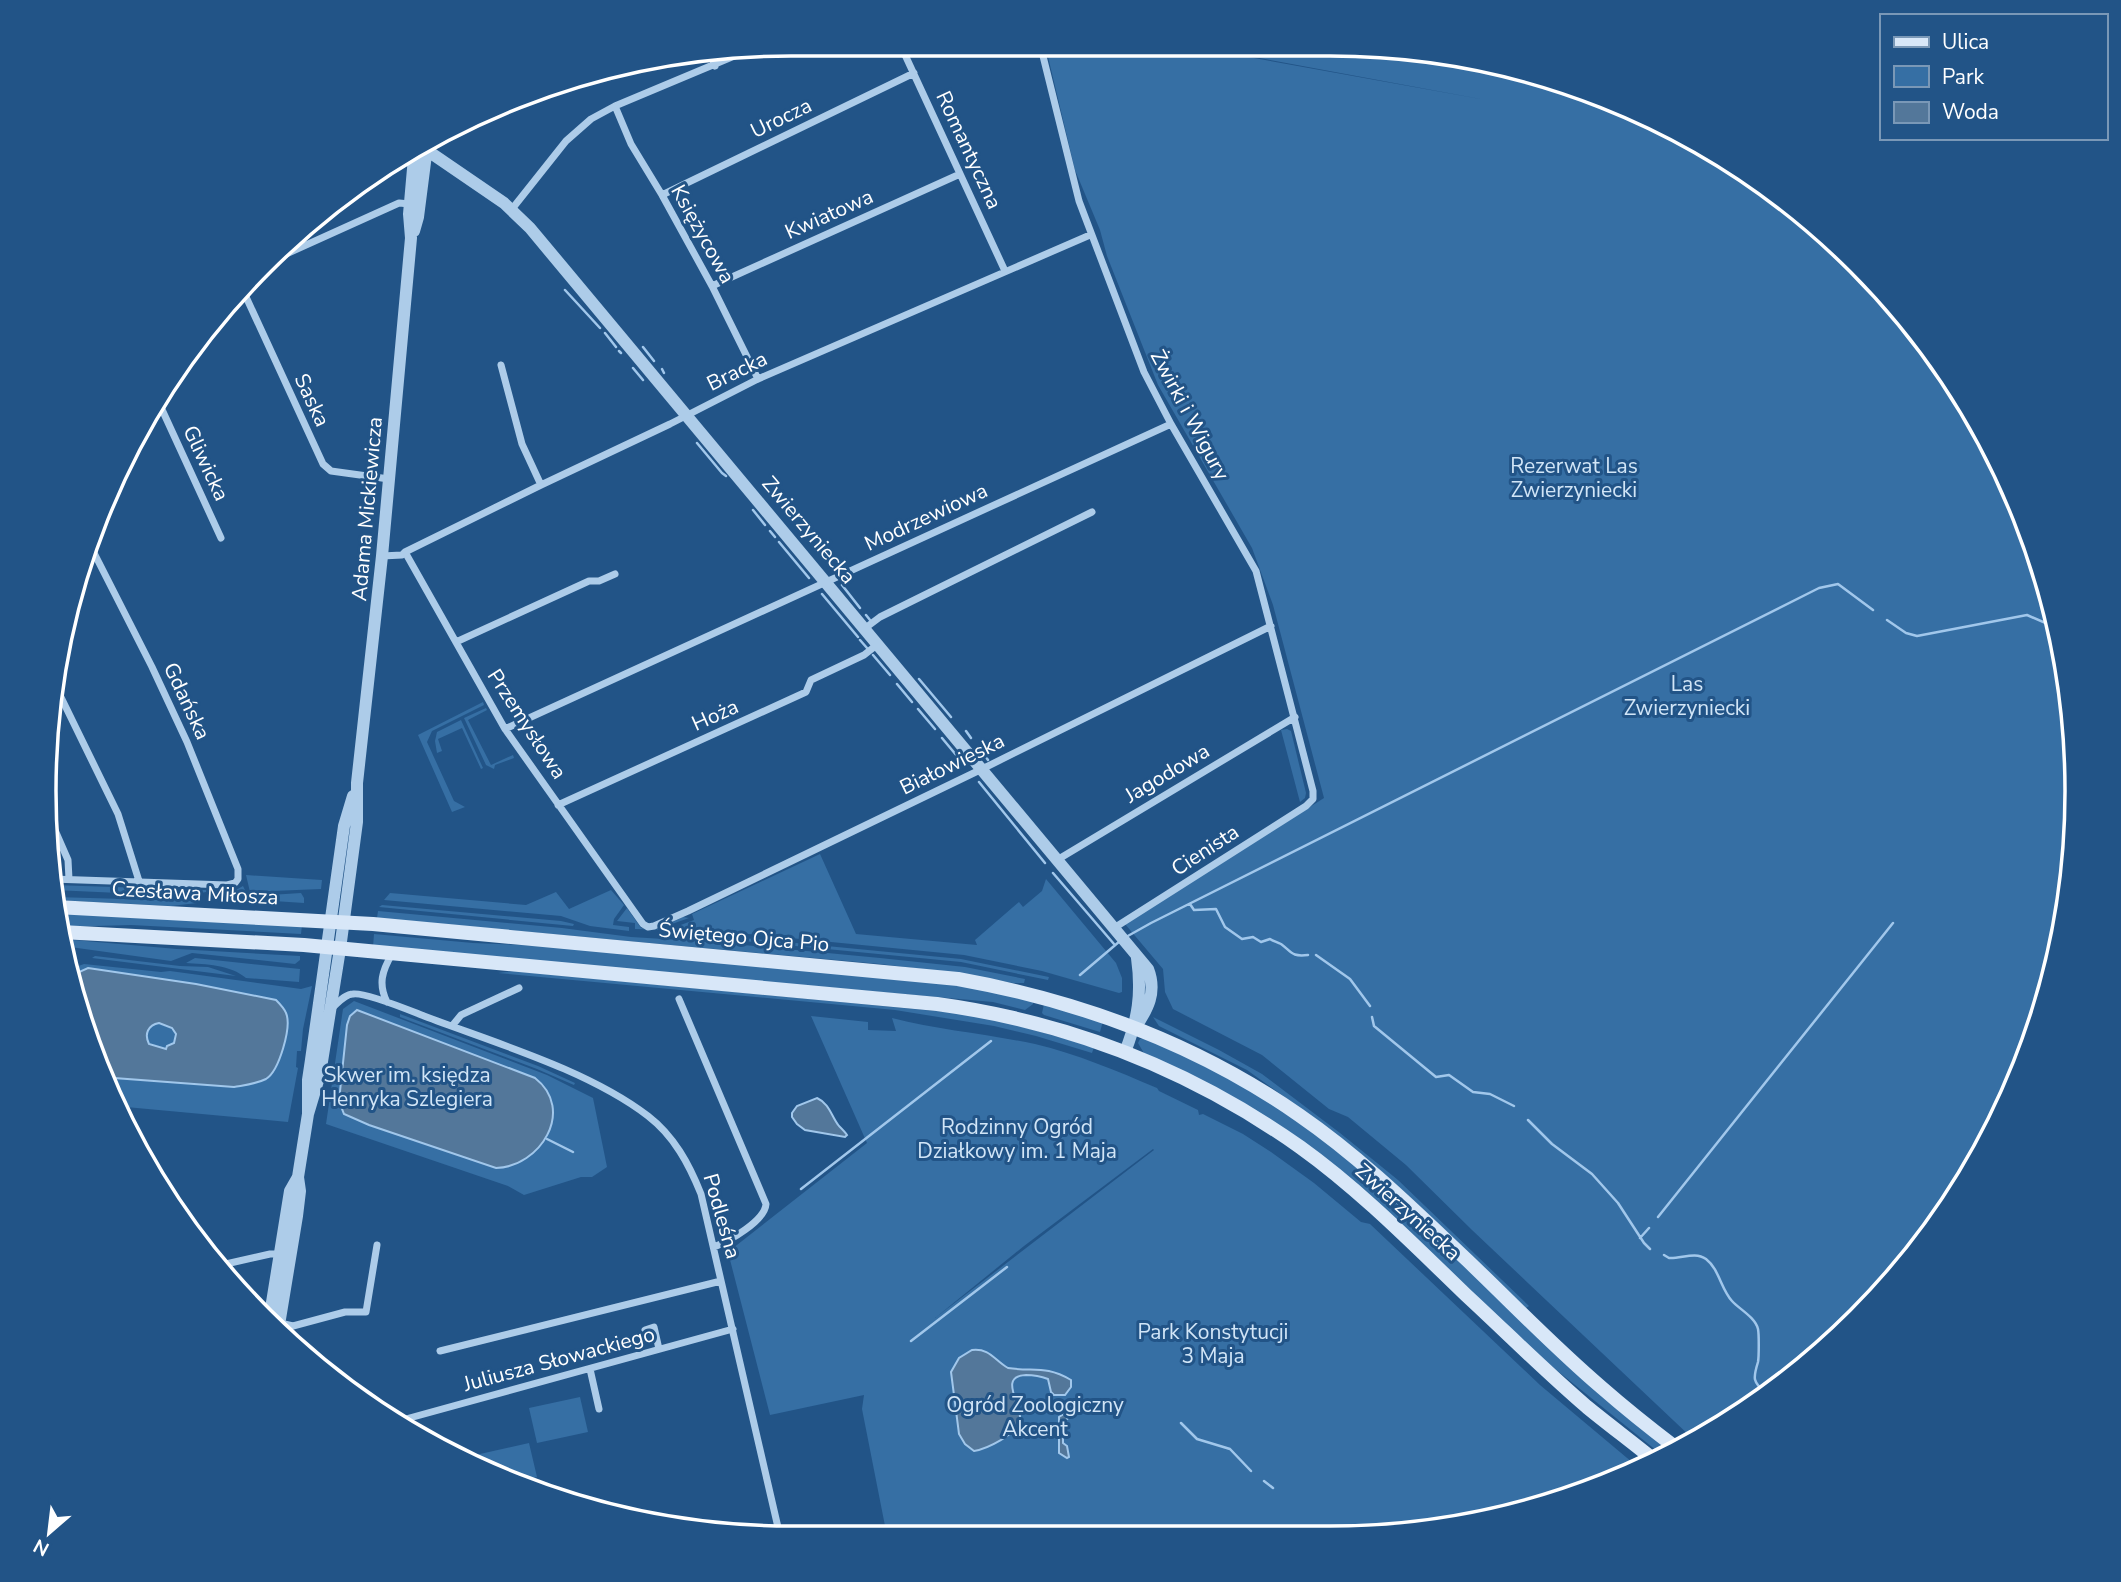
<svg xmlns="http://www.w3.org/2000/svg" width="2121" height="1582" viewBox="0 0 2121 1582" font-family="'Nunito Sans',sans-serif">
  <rect width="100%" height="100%" fill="#225487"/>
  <path fill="#366fa4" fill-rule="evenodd" d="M1045,44L1182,45L1486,100L1189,45H1378L1523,69L1616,101L1745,170L1858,262L1923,336L2000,461L2052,598L2076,743L2071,889L2037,1032L1977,1165L1892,1284L1785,1384L1692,1438L1472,1230L1406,1165L1348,1117L1329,1109L1262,1055L1173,1009L1165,992L1163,969L1125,924L1324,798L1273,605L1252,548L1158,385L1107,256L1100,230L1075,170Z
    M483,702L484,705L432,731L427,742L454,801L465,807L452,812L418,735Z
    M486,708L487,710L468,720L491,765L513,755L514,758L495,765L494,769L486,765L464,718Z
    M461,720L483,768L481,769L462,728L438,739L442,751L437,753L435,741L437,732Z
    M1287,729L1291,731L1306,793L1305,798L1300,802L1281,730Z
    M820,854L856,934L977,945L975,940L1019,902L1023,907L1042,891L1046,879L1116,963L1122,978V992L1119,993L1042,971L964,955L760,935L713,931L678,932V926L694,920L692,914Z
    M246,875L322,880L321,889L250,892Z
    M53,885L234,891L243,886L246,892H206L185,896L54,890Z
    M611,890L624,905L614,919L613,925L629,927V931L590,926L561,916L384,900L390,893L526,905L556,892L569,909Z
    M301,893L304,898V903L258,900L252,896Z
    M55,897L193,901L197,903L171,906L55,900Z
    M382,905L561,921L574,924L573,926L379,907Z
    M627,908L641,928L650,930H656L683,917L689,918L672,924V930L635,929V923L617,921Z
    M378,911L562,928L631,937L713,942L880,958L965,967L1025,979L1024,983H1013L963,974L880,964L377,918Z
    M57,912L302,925L301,934L131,925L60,927Z
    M374,934L473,943L568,947L971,986L1033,1002V1004L1025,1010L993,1002L373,947Z
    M713,935L961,959L1049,977L1048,980L961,962L713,938Z
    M62,939L177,949L300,956V960L295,964L192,953L171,961L63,946Z
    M95,956L180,966L208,967L236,976L92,958Z
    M195,958L300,969L299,982L246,978C231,965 205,964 186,963Z
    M84,964L161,972L170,971L301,989L312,986L303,1029L301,1051H297L296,1067L298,1068L288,1122L126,1107L115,1101L104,1083H108V1078L234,1087L268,1078L277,1066L287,1030L285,1010L276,1000L89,968L68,977L67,970Z
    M514,971L956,1013L1002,1021L1094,1047L1092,1053L1036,1036L994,1026L895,1010L498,973Z
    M354,1001L547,1075L593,1098L607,1167L592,1177H581L524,1195L508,1186L326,1124L343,1009Z
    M1044,1004L1103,1021L1100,1032L1044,1015L1042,1013Z
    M400,1014L538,1066L575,1083L574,1085L537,1069L400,1017Z
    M811,1016L868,1022V1030L896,1031L892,1018C939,1030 988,1034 1035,1044C1077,1054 1117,1071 1157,1088L1159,1091L1198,1110L1199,1115L1203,1114L1243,1134L1271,1152L1314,1183L1361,1222L1370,1224L1540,1385L1639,1468L1616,1482L1428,1532L887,1536L862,1409L864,1395L770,1415L728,1252L867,1143ZM1153,1149L1154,1150L935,1318L1024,1246Z
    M1153,1017L1219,1050L1262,1074L1340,1133L1398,1180L1529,1306L1526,1308L1325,1126L1247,1070L1159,1026Z
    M157,1023L170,1028L175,1032L174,1043L167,1046L166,1049L148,1043L147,1036L149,1028Z
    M1145,1038C1172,1050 1201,1062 1227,1077C1276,1104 1321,1137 1364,1172L1669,1451L1662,1455L1539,1356L1370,1197L1145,1055L1138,1043L1140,1039Z
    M580,1397L588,1432L537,1443L529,1408Z
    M529,1443L537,1477L521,1481L472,1461L471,1456Z"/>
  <path fill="#53779a" stroke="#a1c7eb" stroke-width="2" fill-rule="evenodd" d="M88,968L196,984L276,1000C280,1004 284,1008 286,1013C292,1027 279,1071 266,1079C256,1084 245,1085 234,1087L101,1077L85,1030L84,1018L78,1011L68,977ZM159,1023L172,1028L176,1034L174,1043L167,1046L166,1049L149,1044C144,1034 148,1025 159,1023Z
    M357,1010L535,1078C576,1110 540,1167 496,1168L369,1125L344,1114L339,1101L347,1025L350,1016Z
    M817,1098C830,1104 831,1116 839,1126C842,1129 845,1132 847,1135L845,1137L805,1130L797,1124L792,1117V1113L797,1106Z
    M972,1350C990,1348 994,1360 1008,1368C1034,1372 1045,1365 1071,1380V1387L1065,1395H1054L1051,1392L1048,1379C1040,1376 1034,1375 1026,1375C997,1376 1023,1406 1020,1421C1017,1434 987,1449 974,1451L965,1444L959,1434L951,1372L959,1358Z
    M1079,1397L1071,1416L1063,1422V1443L1067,1446L1069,1457L1067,1458L1059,1453V1417L1072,1409L1071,1402Z"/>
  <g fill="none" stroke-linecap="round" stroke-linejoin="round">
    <path stroke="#a1c7eb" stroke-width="2.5" d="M565,290L600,328
      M605,333L616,347
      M643,347L654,361
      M619,351L621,353
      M633,368L643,380
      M662,369L664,373
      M697,443L722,473L726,476
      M753,510L765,525
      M770,531L775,537
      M779,542L809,578
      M842,585L860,608
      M822,594L858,637
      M866,615L870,620
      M1887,620L1906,633L1917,636L2027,615L2057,628
      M860,640L867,648
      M873,655L890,675
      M919,679L951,717
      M897,684L912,702
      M918,709L935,729
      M966,731L971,738
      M942,738L962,762
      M980,749L988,760
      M979,782L1045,863
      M1053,873L1114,944
      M1190,904L1194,910L1216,909L1225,927L1242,939L1253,937L1261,942L1270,939C1273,941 1277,942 1281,944C1292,952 1291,957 1308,955
      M1126,937L1151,923L1819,588L1838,584L1873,610
      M1316,955L1350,979L1370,1006
      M1080,975L1120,941
      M1372,1017L1374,1026L1436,1077L1449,1075L1473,1092L1490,1094L1514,1106
      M1528,1120L1552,1144L1592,1174L1618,1203L1644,1243L1650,1249
      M547,1139L573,1152
      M801,1189L991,1041
      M1658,1217L1893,923
      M1640,1238L1649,1228
      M1664,1255L1669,1258C1681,1259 1695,1251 1706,1259C1719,1269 1721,1289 1732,1301C1739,1309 1755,1317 1758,1329C1759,1334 1759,1356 1758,1362C1753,1378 1752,1382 1767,1394
      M911,1341L1007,1267
      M1181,1423L1197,1439L1230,1449L1251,1471
      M1264,1481L1273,1488"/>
    <path stroke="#adcce9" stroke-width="7" d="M900,44L1005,271
      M1040,44L1079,201L1144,372L1171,424L1256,571L1313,791V799L1306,806L1114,928
      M710,54L715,66
      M615,106L631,144L662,195L712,286L758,379
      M662,195L914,73
      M512,209L566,141L591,119L615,106L751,49
      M264,264L399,203L410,204
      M241,286L323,464L331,471L389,479
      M712,286L960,174
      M501,365L522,444L541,485
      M159,403L221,538
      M405,552L541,485L670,424L758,379L1090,235
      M382,556L402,555L405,552L505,729L643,924L648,927L654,926L688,911L982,769L1271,626
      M864,629L880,617L1092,512
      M456,642L589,581H599L615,574
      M55,685L118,814L139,881
      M505,729L1171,424
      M558,805L806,692L811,680L864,655L878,644
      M47,812L68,860L69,879
      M1057,860L1295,717
      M52,879L227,885L235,883L238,879V869L187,742L152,667L91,547
      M679,999L766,1204C765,1221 729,1241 714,1247
      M387,1002C378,984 382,971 392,954
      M332,1008C338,1003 345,994 353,994C366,992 411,1011 424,1016C495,1043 588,1070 648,1116C674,1136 689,1164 701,1194L780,1536
      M452,1026L461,1015L519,988
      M217,1266L270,1254H281
      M280,1323L293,1326L345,1312H366L377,1245
      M645,1330L654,1327L659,1349
      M440,1351L721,1281
      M590,1369L599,1409
      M395,1422L733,1329
      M767,1536L779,1534"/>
    <path stroke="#adcce9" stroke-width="12" d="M416,145L428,151L504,203L530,228L1148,969C1157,992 1148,1009 1135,1028
      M414,231L418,217L428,139
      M1125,1052C1138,1019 1142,994 1137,958
      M308,1114L320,1074L340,949L357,822V783L382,556L411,238L409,214L415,146
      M269,1321L290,1191L298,1177
      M278,1331L297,1216L300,1191L298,1177L308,1114V1080L311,1060L344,826L353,796"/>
    <path stroke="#d8e7f8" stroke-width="14" d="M56,907L373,924L958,979C1080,1001 1197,1044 1299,1115C1360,1157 1413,1209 1467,1260C1511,1302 1554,1347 1601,1387C1625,1408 1650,1428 1675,1447
      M61,932L304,945L937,1004C1069,1022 1191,1070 1300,1147C1360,1190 1413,1244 1466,1295C1506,1332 1545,1371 1587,1407C1609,1425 1632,1442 1654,1460"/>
  </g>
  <g text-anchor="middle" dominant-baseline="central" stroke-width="6" stroke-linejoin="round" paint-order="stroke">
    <g font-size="21" fill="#fff" stroke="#225487">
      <text transform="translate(781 118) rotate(-26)">Urocza</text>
      <text transform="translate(969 150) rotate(65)">Romantyczna</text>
      <text transform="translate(829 214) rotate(-24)">Kwiatowa</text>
      <text transform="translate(703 234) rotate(61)">Księżycowa</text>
      <text transform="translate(737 371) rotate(-26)">Bracka</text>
      <text transform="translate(312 400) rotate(65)">Saska</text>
      <text transform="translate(1190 415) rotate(62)">Żwirki i Wigury</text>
      <text transform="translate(206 463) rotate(65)">Gliwicka</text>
      <text transform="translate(367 509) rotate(-85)">Adama Mickiewicza</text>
      <text transform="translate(926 517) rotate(-25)">Modrzewiowa</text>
      <text transform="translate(809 530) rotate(50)">Zwierzyniecka</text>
      <text transform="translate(187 701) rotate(65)">Gdańska</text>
      <text transform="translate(715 715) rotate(-24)">Hoża</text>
      <text transform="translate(527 724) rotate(57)">Przemysłowa</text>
      <text transform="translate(952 764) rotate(-26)">Białowieska</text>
      <text transform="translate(1167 773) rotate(-31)">Jagodowa</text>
      <text transform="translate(1205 850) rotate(-33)">Cienista</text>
      <text transform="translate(195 893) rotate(3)">Czesława Miłosza</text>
      <text transform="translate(744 937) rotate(5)">Świętego Ojca Pio</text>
      <text transform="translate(1408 1212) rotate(42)">Zwierzyniecka</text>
      <text transform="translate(722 1216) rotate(74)">Podleśna</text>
      <text transform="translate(559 1359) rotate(-15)">Juliusza Słowackiego</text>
    </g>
    <g font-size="21" fill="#d1e5f7" stroke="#225487">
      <text x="1574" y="466">Rezerwat Las<tspan x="1574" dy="24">Zwierzyniecki</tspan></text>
      <text x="1687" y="684">Las<tspan x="1687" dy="24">Zwierzyniecki</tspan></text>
      <text x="407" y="1075">Skwer im. księdza<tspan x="407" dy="24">Henryka Szlegiera</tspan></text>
      <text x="1017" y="1127">Rodzinny Ogród<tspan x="1017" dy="24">Działkowy im. 1 Maja</tspan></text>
      <text x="1213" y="1332">Park Konstytucji<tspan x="1213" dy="24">3 Maja</tspan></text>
      <text x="1035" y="1405">Ogród Zoologiczny<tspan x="1035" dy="24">Akcent</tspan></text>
    </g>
  </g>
  <path d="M0 0H2121V1582H0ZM791 56H1330A735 735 0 0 1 2065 791V791A735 735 0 0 1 1330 1526H791A735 735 0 0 1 56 791V791A735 735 0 0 1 791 56Z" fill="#225487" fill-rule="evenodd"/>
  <path fill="none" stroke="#fff" stroke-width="3.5" d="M791 56H1330A735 735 0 0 1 2065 791V791A735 735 0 0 1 1330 1526H791A735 735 0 0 1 56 791V791A735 735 0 0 1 791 56Z"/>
  <rect x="1880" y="14" width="228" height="126" fill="#225487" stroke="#7a98b7" stroke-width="2"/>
  <rect x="1894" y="37" width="35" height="10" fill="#d8e7f8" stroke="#7a98b7" stroke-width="2"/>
  <text x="1942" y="49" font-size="21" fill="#ffffff">Ulica</text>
  <rect x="1894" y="66" width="35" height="21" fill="#366fa4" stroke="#7a98b7" stroke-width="2"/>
  <text x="1942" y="84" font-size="21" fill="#ffffff">Park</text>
  <rect x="1894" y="102" width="35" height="21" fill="#53779a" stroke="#7a98b7" stroke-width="2"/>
  <text x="1942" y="119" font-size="21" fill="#ffffff">Woda</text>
  <g transform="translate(49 1533) rotate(208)" stroke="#225487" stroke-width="5" paint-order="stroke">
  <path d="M0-5L12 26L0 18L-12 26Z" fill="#ffffff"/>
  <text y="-10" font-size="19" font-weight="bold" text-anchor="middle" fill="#ffffff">N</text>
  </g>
</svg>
